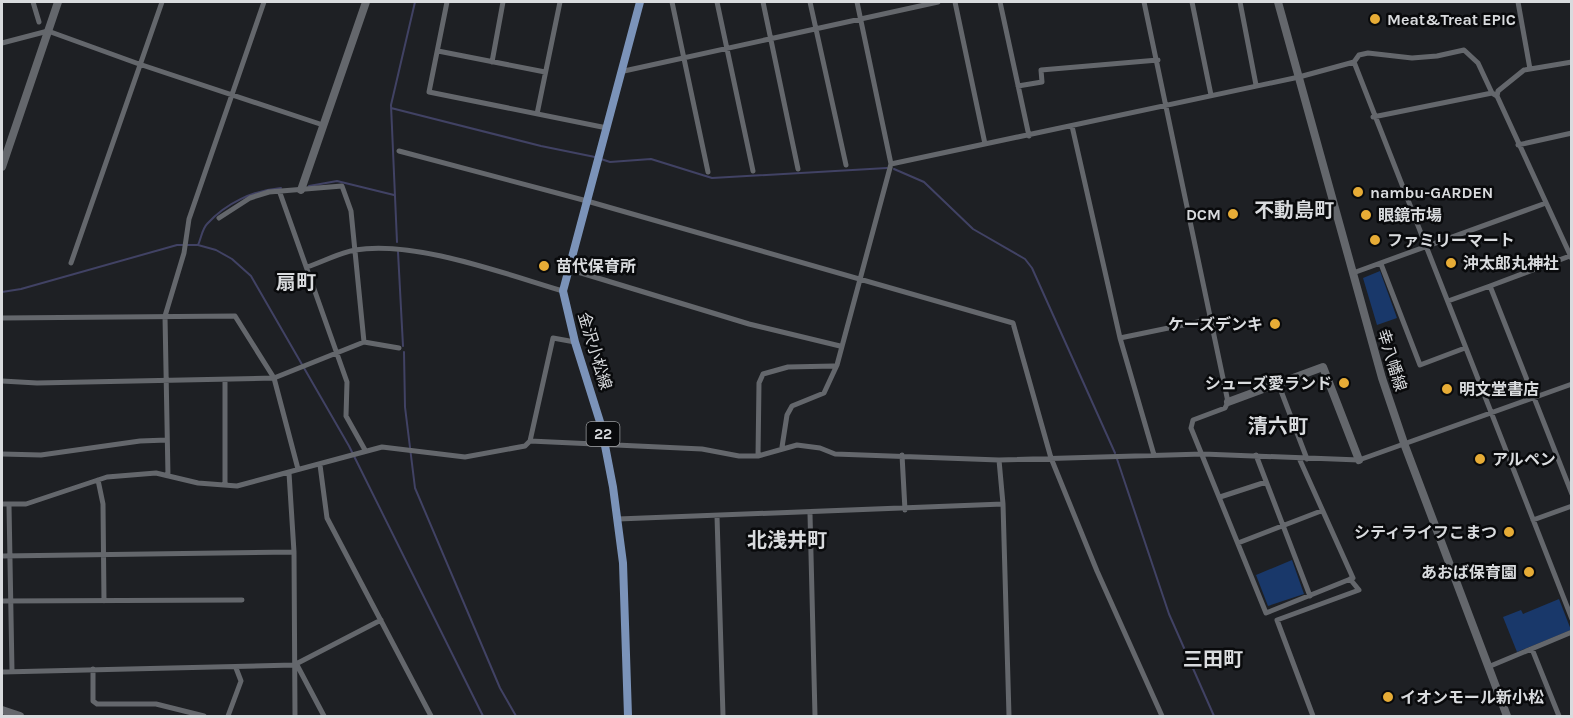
<svg xmlns="http://www.w3.org/2000/svg" width="1573" height="718" viewBox="0 0 1573 718" font-family="Karla,'Noto Sans JP',sans-serif">
  <rect width="100%" height="100%" fill="#1e2024"/>
  <path fill="#19386a" d="M1380,271L1397,318L1377,325L1363,278Z
    M1292,560L1304,594L1268,606L1256,575Z
    M1559,599L1571,630L1517,652L1503,617L1521,610L1523,614Z"/>
  <g fill="none" stroke-linecap="round" stroke-linejoin="round">
    <path stroke="#414264" stroke-width="2" d="M391,108L541,146L595,157
      M601,159L610,162L651,159L712,178L887,168
      M894,169L924,182L973,229L1025,259L1032,268L1115,453
      M309,186L337,181L394,195
      M397,242L391,105L415,2
      M198,245C201,239 202,229 207,224C226,203 254,190 281,188
      M398,252L403,346
      M2,292L21,289L177,245H198L216,250L232,259L251,276L349,446L483,716
      M404,352L405,407L415,488L500,688L516,716
      M1117,459L1169,614L1214,716"/>
    <path stroke="#64676c" stroke-width="5" d="M33,2L39,22
      M447,2L429,92L607,128
      M672,2L708,172
      M717,2L753,171
      M763,2L798,169
      M810,2L846,165
      M955,2L985,144
      M1000,2L1029,136
      M1144,2L1228,402L1225,408L1193,420L1191,428L1266,613L1353,578L1299,458
      M1192,2L1211,95
      M1240,2L1256,85
      M1518,2L1530,69
      M2,43L48,31L139,64L323,125
      M438,51L545,72
      M492,62L503,2
      M1354,62L1572,619
      M624,71L938,2
      M1018,86L1042,82L1041,70L1158,60
      M1497,96L1498,91L1524,70L1572,62
      M537,114L560,2
      M1373,117L1492,93
      M1072,126L1120,338L1154,455
      M1518,145L1572,133
      M399,151L587,201L1013,323L1051,458L1097,571L1162,716
      M891,164L1299,77L1354,62L1359,55L1368,53L1412,58L1437,56L1464,50L1478,63L1492,93L1497,96L1572,259
      M280,193L347,382L346,416L365,450
      M219,218L250,198L269,192L342,186L351,211L364,342
      M1570,256L1490,286L1572,494
      M71,263L162,2
      M1381,264L1420,365L1465,348
      M307,267C322,262 339,253 355,250C415,240 505,274 563,291
      M568,269L749,324L840,346
      M1353,273L1546,203
      M1448,301L1490,286
      M2,318L235,316L274,378L298,469
      M1120,338L1212,319
      M2,381L37,383L274,378L364,342L399,348
      M1278,383L1307,459
      M530,441L702,449L739,456H758L797,445L820,448L835,454L999,460L1203,454L1359,460L1572,384
      M782,447L787,415L792,406L824,393L837,365L891,164L857,2
      M2,454L41,455L140,441L167,440
      M902,455L905,510
      M1256,455L1310,596
      M758,456L759,383L763,374L788,367L834,366
      M999,460L1003,504L1009,716
      M320,465L327,518L431,716
      M289,473L294,552L295,716
      M168,476L165,316L184,253L189,219L264,2
      M98,480L103,504L104,601
      M225,484V380
      M1220,497L1266,482
      M2,504H26L107,477L156,473L198,483L237,486L382,447L465,457L525,446L530,441L553,338L575,342
      M9,505L12,671
      M810,514L815,716
      M717,516L723,716
      M618,519L1003,504
      M1533,520L1572,506
      M1238,543L1321,511
      M2,556L294,552
      M2,601L242,600
      M1532,649L1559,716
      M297,665L324,716
      M1488,667L1572,632
      M93,669V701L97,704H156L204,716
      M2,672L294,665L381,620
      M228,716L241,681L236,668
      M1313,716L1277,620L1359,590L1350,579"/>
    <path stroke="#64676c" stroke-width="8" d="M1278,2L1382,378L1405,446L1507,716
      M2,167L58,2
      M301,190L366,2
      M1228,402L1323,367L1359,460
      M2,710L20,716"/>
    <path stroke="#7b93b9" stroke-width="8" d="M628,716L623,563L613,487L601,425L575,342L563,291L640,2"/>
  </g>
  <g fill="#e7ac36" stroke="#090a0c" stroke-width="2">
    <circle cx="1375" cy="19" r="6"/>
    <circle cx="1358" cy="192" r="6"/>
    <circle cx="1233" cy="214" r="6"/>
    <circle cx="1366" cy="215" r="6"/>
    <circle cx="1375" cy="240" r="6"/>
    <circle cx="1451" cy="263" r="6"/>
    <circle cx="544" cy="266" r="6"/>
    <circle cx="1275" cy="324" r="6"/>
    <circle cx="1344" cy="383" r="6"/>
    <circle cx="1447" cy="389" r="6"/>
    <circle cx="1480" cy="459" r="6"/>
    <circle cx="1509" cy="532" r="6"/>
    <circle cx="1529" cy="572" r="6"/>
    <circle cx="1388" cy="697" r="6"/>
  </g>
  <g text-anchor="middle" dominant-baseline="central" stroke-width="5" stroke-linejoin="round" paint-order="stroke">
    <rect fill="#090a0c" stroke="#9b9c9f" stroke-width="1.5" x="586.5" y="422" width="33" height="24" rx="4.5"/>
    <g font-size="15" font-weight="bold" fill="#d9dbde">
      <text x="603" y="434">22</text>
    </g>
    <g font-size="16" font-weight="bold" fill="#d9dbde" stroke="#090a0c" text-anchor="start">
      <text x="1387" y="19">Meat&amp;Treat EPIC</text>
      <text x="1370" y="192">nambu-GARDEN</text>
      <text x="1221" y="214" text-anchor="end">DCM</text>
      <text x="1378" y="215">眼鏡市場</text>
      <text x="1387" y="240">ファミリーマート</text>
      <text x="1463" y="263">沖太郎丸神社</text>
      <text x="556" y="266">苗代保育所</text>
      <text x="1263" y="324" text-anchor="end">ケーズデンキ</text>
      <text x="1332" y="383" text-anchor="end">シューズ愛ランド</text>
      <text x="1459" y="389">明文堂書店</text>
      <text x="1492" y="459">アルペン</text>
      <text x="1497" y="532" text-anchor="end">シティライフこまつ</text>
      <text x="1517" y="572" text-anchor="end">あおば保育園</text>
      <text x="1400" y="697">イオンモール新小松</text>
    </g>
    <g font-size="16" fill="#d9dbde" stroke="#090a0c">
      <text transform="translate(595 351) rotate(73)">金沢小松線</text>
      <text transform="translate(1392 360) rotate(73)">幸八幡線</text>
    </g>
    <g font-size="20" font-weight="bold" fill="#d9dbde" stroke="#090a0c">
      <text x="1294" y="210">不動島町</text>
      <text x="296" y="282">扇町</text>
      <text x="1278" y="426">清六町</text>
      <text x="787" y="540">北浅井町</text>
      <text x="1213" y="659">三田町</text>
    </g>
  </g>
  <rect width="1573" height="718" fill="none" stroke="#d9dbde" stroke-width="6"/>
</svg>
